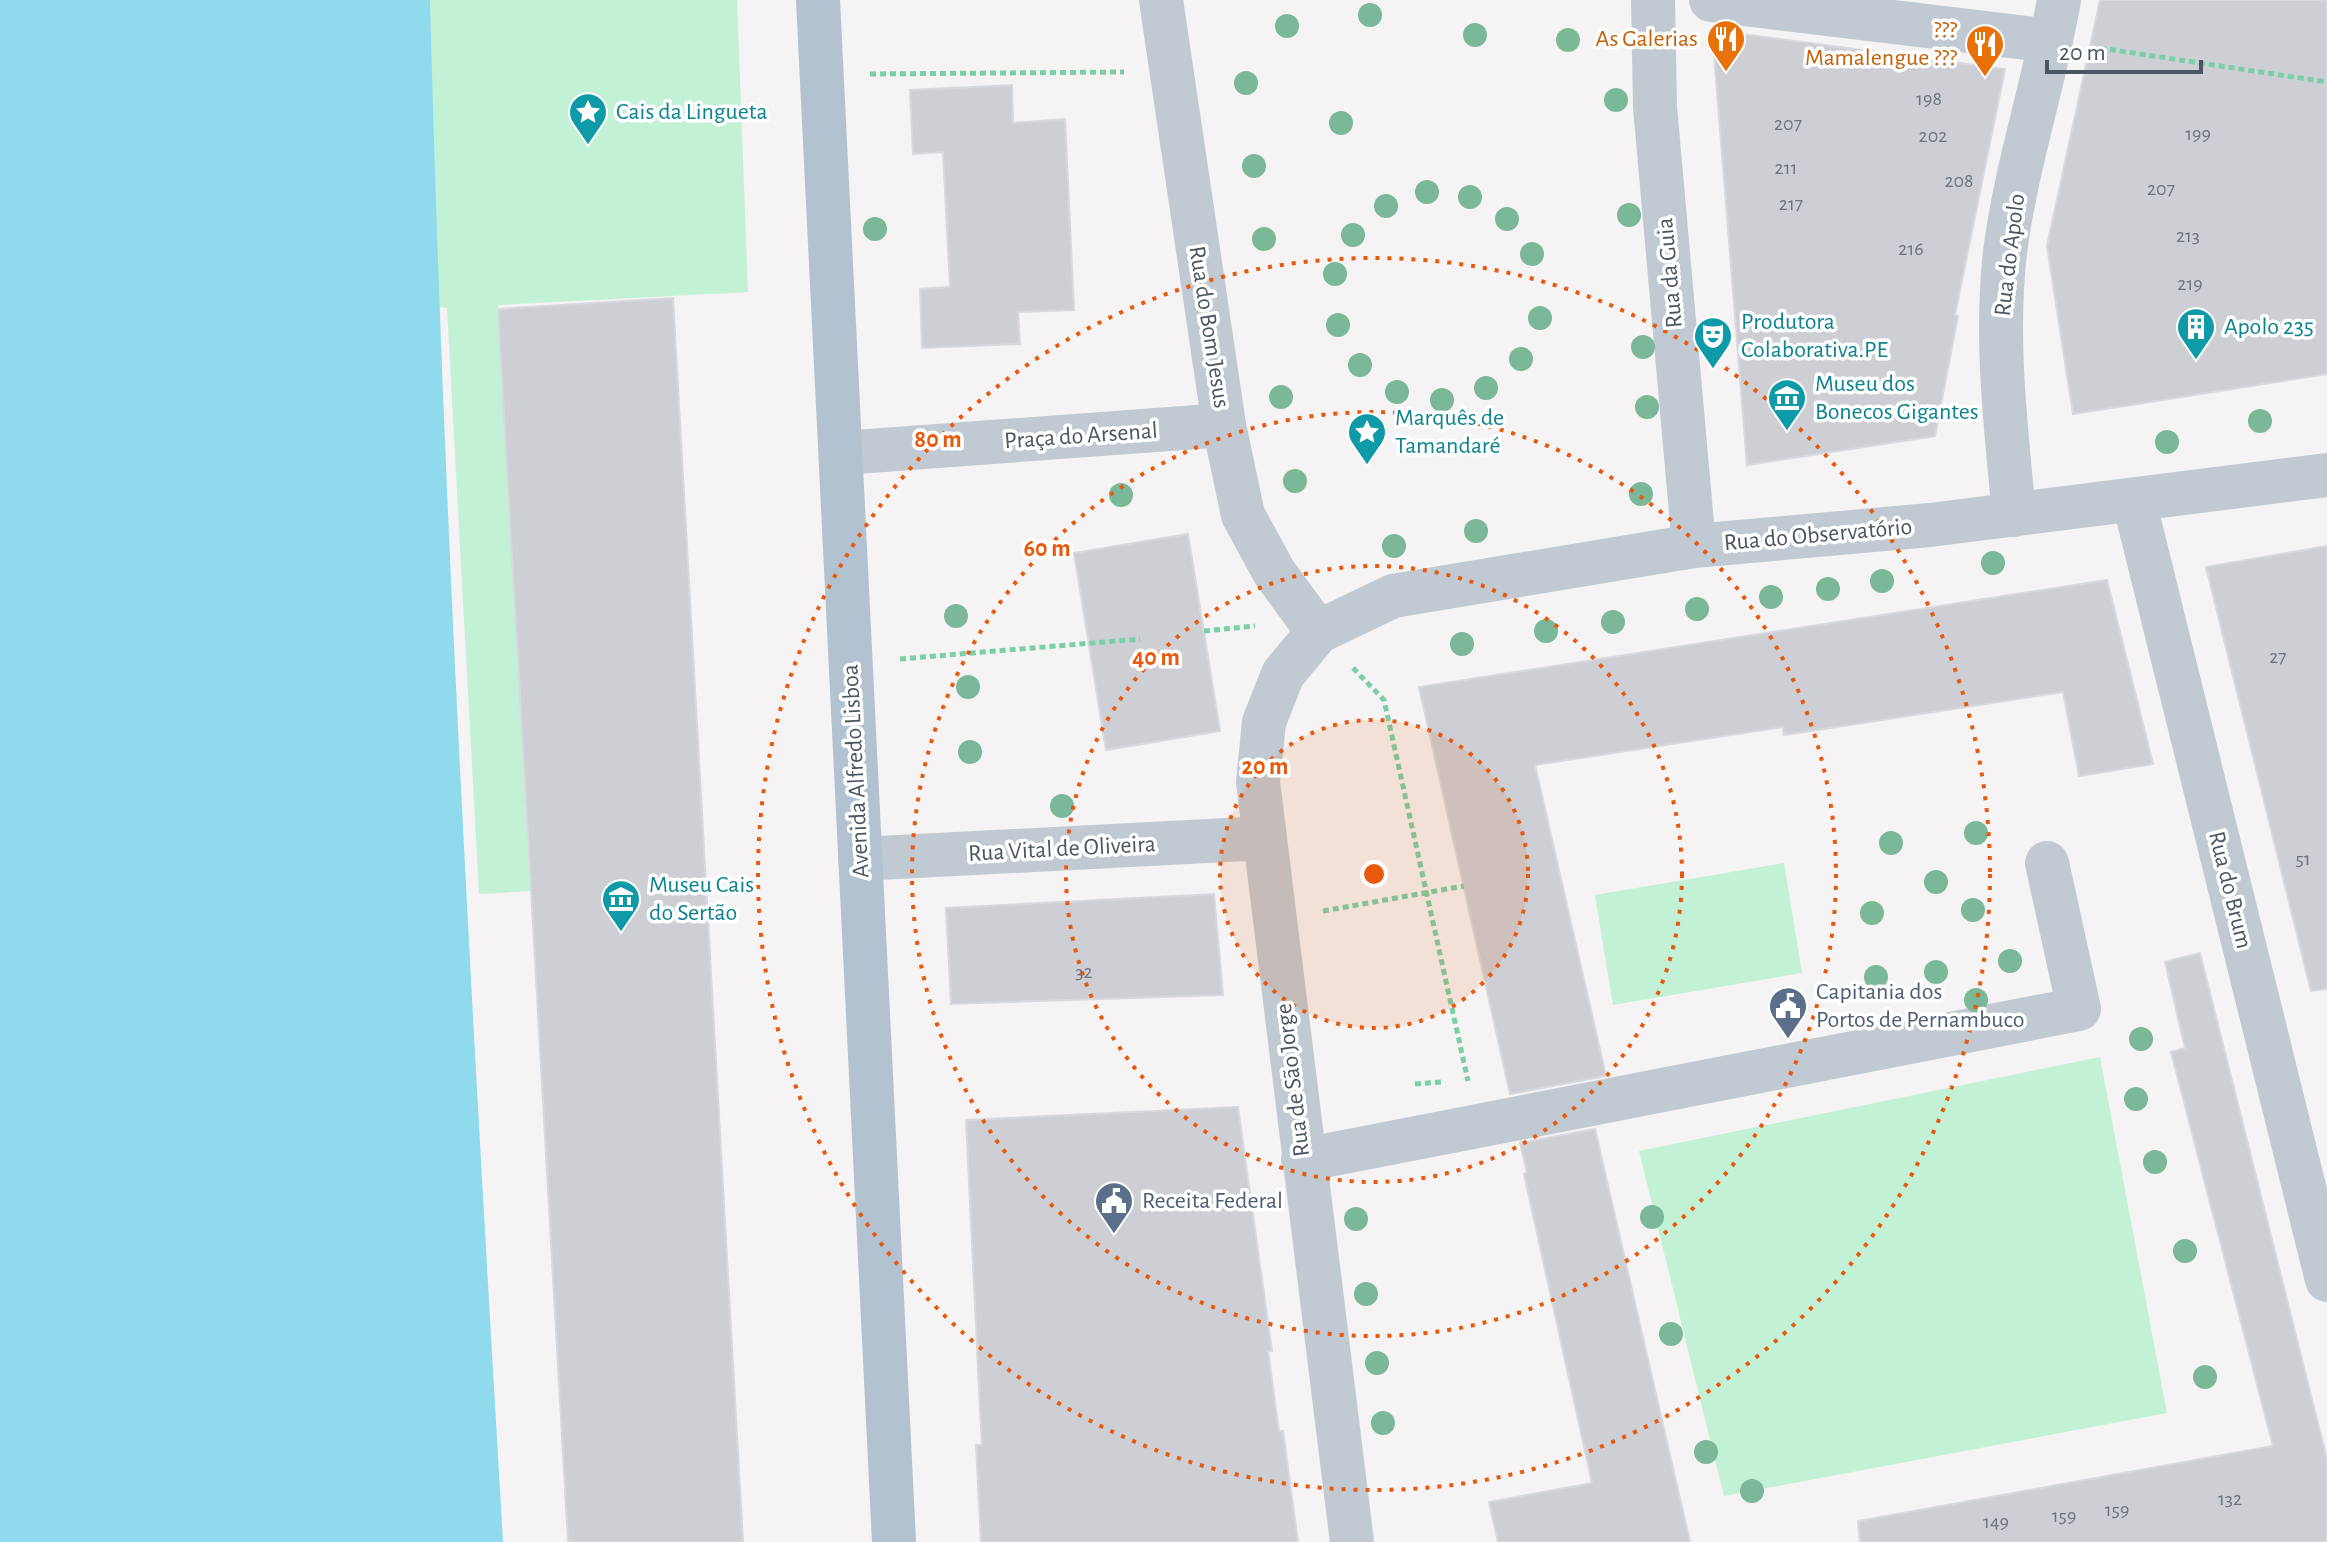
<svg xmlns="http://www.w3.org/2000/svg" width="2327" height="1542" viewBox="0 0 2327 1542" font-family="'Alegreya Sans',sans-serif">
  <rect width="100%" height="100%" fill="#f5f3f3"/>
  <path fill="#c3f1d5" d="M430,0H737L748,292L498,305L530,891L479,894L447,308L437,307Z
    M1784,863L1802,973L1613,1005L1595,895Z
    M2100,1057L2167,1413L1724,1496L1639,1151Z"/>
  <path fill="#90daee" d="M0,0H430C443,515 473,1028 503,1542H0Z"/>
  <path fill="#cdcfd5" stroke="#d7d9de" stroke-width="2" d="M2100,0H2327V374L2073,414L2047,246Z
    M1712,30L2005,69L1955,315L1958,316L1935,436L1747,465Z
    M1012,85L1013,123L1065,119L1074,310L1018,312L1020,344L922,348L920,289L950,287L943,152L913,154L910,90Z
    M673,298L743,1542H568L498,309Z
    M1188,534L1220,731L1106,750L1074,553Z
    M2327,546V989L2311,991L2206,567Z
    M2107,580L2153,764L2079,776L2063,692L1784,735L1783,727L1535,765L1606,1076L1510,1094L1419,687Z
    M1214,894L1223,995L951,1004L946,908Z
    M2200,953L2327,1459V1542H1860L1858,1521L2273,1446L2171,1052L2185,1048L2165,962Z
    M1238,1107L1272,1351H1268L1279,1431H1283L1298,1542H981L976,1445H982L980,1409L966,1120Z
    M1595,1129L1690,1542H1498L1489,1502L1592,1483L1524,1174L1527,1173L1520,1143Z"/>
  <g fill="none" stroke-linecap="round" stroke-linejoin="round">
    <path stroke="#7ad0a6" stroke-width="5" stroke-dasharray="6 4" stroke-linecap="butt" d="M2100,48L2327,82
      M870,74L1124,72
      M1204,631L1255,626
      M900,659L1140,639
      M1353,668L1384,700L1468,1081
      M1323,911L1464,886
      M1415,1084L1441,1082"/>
    <path stroke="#c1cad2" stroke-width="44" d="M1161,0L1224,425L1243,515L1274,572L1318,632
      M1653,0L1655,107L1694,546
      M1711,0L2051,41
      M842,453L1224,425
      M2134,501L2327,1280
      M2014,515C2006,427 1995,340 2005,252C2016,167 2044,84 2059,0
      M860,859L1265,838
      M1303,1160L2079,1009L2047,863
      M1352,1542L1258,782L1264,722L1283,674L1318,632L1393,596L1694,546L1930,525L2327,475"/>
    <path stroke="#b3c2d1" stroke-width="44" d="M818,0L894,1542"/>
  </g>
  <g fill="#7bb799">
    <circle cx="1370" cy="15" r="12"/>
    <circle cx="1287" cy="26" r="12"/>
    <circle cx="1475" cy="35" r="12"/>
    <circle cx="1568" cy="40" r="12"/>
    <circle cx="1246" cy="83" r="12"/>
    <circle cx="1616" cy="100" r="12"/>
    <circle cx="1341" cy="123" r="12"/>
    <circle cx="1254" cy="166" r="12"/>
    <circle cx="1427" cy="192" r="12"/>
    <circle cx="1470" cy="197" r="12"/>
    <circle cx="1386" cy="206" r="12"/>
    <circle cx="1629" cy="215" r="12"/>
    <circle cx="1507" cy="219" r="12"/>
    <circle cx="875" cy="229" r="12"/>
    <circle cx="1353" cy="235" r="12"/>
    <circle cx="1264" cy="239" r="12"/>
    <circle cx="1532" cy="254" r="12"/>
    <circle cx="1335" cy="274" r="12"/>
    <circle cx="1540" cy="318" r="12"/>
    <circle cx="1338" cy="325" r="12"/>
    <circle cx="1643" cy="347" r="12"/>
    <circle cx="1521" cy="359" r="12"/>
    <circle cx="1360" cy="365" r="12"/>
    <circle cx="1486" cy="388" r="12"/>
    <circle cx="1397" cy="392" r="12"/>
    <circle cx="1281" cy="397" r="12"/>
    <circle cx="1442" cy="400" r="12"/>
    <circle cx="1647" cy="407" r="12"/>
    <circle cx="2260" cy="421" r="12"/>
    <circle cx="2167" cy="442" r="12"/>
    <circle cx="1295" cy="481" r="12"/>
    <circle cx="1641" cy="494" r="12"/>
    <circle cx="1121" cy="495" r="12"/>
    <circle cx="1476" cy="531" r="12"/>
    <circle cx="1394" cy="546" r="12"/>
    <circle cx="1993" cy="563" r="12"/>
    <circle cx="1882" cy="581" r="12"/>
    <circle cx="1828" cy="589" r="12"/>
    <circle cx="1771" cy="597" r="12"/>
    <circle cx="1697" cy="609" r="12"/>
    <circle cx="956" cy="616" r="12"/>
    <circle cx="1613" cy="622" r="12"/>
    <circle cx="1546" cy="631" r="12"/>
    <circle cx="1462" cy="644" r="12"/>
    <circle cx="968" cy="687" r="12"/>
    <circle cx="970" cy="752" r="12"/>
    <circle cx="1062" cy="806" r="12"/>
    <circle cx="1976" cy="833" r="12"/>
    <circle cx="1891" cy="843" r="12"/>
    <circle cx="1936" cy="882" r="12"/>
    <circle cx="1973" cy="910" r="12"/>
    <circle cx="1872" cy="913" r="12"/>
    <circle cx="2010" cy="961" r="12"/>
    <circle cx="1936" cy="972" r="12"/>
    <circle cx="1876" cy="977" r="12"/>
    <circle cx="1976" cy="1000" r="12"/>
    <circle cx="2141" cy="1039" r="12"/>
    <circle cx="2136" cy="1099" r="12"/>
    <circle cx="2155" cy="1162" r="12"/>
    <circle cx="1652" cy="1217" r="12"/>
    <circle cx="1356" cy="1219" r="12"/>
    <circle cx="2185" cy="1251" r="12"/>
    <circle cx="1366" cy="1294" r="12"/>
    <circle cx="1671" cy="1334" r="12"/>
    <circle cx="1377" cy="1363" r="12"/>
    <circle cx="2205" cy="1377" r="12"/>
    <circle cx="1383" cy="1423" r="12"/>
    <circle cx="1706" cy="1452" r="12"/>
    <circle cx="1752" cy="1491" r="12"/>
  </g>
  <circle cx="1374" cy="874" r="154" fill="#e8590c" fill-opacity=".12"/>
  <g fill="none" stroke="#e8590c" stroke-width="4" stroke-dasharray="4 8">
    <circle cx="1374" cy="874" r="154"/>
    <circle cx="1374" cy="874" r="308"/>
    <circle cx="1374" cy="874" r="462"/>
    <circle cx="1374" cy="874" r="616"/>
  </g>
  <defs>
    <g id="restaurant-pin" transform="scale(2)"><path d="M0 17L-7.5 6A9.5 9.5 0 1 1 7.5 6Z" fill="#e8710a" stroke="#fff"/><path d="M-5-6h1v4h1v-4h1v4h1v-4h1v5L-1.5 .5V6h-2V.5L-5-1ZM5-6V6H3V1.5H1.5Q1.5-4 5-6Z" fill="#fff"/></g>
    <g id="sight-pin" transform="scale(2)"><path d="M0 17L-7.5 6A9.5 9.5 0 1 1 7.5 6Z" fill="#0f9aa8" stroke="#fff"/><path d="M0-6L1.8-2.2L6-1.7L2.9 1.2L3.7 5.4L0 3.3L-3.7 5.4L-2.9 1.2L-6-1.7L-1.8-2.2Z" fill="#fff"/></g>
    <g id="building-pin" transform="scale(2)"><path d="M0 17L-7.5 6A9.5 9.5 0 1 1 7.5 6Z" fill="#0f9aa8" stroke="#fff"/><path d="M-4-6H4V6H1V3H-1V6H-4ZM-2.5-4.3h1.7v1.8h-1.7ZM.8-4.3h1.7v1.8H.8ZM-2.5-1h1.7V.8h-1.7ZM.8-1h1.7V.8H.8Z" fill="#fff"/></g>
    <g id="theatre-pin" transform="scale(2)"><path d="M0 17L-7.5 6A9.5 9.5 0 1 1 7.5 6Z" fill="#0f9aa8" stroke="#fff"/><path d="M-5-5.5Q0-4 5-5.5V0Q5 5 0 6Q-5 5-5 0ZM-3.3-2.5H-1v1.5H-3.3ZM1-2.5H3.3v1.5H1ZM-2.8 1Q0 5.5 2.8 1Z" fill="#fff"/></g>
    <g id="museum-pin" transform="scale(2)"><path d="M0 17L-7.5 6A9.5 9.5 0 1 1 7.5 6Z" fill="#0f9aa8" stroke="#fff"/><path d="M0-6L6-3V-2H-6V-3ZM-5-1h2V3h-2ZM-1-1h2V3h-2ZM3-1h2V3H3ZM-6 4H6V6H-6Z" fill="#fff"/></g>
    <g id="civic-pin" transform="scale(2)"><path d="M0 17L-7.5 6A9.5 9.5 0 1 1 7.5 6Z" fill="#5c6f8a" stroke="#fff"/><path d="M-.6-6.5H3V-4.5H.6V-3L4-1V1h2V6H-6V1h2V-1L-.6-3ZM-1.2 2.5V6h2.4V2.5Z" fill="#fff"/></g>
  </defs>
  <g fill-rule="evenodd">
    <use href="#restaurant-pin" x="1726" y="39"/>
    <use href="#restaurant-pin" x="1985" y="44"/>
    <use href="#sight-pin" x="588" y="112"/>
    <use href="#building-pin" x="2196" y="327"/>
    <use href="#theatre-pin" x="1713" y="336"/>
    <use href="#museum-pin" x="1787" y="398"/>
    <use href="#sight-pin" x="1367" y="432"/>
    <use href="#museum-pin" x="621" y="899"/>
    <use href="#civic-pin" x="1788" y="1006"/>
    <use href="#civic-pin" x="1114" y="1201"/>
  </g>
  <g text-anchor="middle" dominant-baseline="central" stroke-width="7" stroke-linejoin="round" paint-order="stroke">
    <g font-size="20" fill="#6b747e">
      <text x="1929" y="99">198</text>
      <text x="1788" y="124">207</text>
      <text x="2198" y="134">199</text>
      <text x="1933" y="136">202</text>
      <text x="1786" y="168">211</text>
      <text x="1959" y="181">208</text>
      <text x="2161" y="189">207</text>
      <text x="1791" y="204">217</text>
      <text x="2188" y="236">213</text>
      <text x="1911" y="249">216</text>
      <text x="2190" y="284">219</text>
      <text x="2278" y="657">27</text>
      <text x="2303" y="859">51</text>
      <text x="1084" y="972">32</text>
      <text x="2230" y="1499">132</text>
      <text x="2117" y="1510">159</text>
      <text x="2064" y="1516">159</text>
      <text x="1996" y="1522">149</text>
    </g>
    <g font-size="24" fill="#c56008" stroke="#fff" text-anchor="end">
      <text x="1957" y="30">???<tspan x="1957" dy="28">Mamalengue ???</tspan></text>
      <text x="1698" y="39">As Galerias</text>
    </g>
    <g font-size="24" fill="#0d838f" stroke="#fff" text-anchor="start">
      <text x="616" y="112">Cais da Lingueta</text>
      <text x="1741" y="322">Produtora<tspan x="1741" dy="28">Colaborativa.PE</tspan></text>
      <text x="2224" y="327">Apolo 235</text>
      <text x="1815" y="384">Museu dos<tspan x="1815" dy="28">Bonecos Gigantes</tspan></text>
      <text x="1395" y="418">Marquês de<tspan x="1395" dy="28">Tamandaré</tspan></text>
      <text x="649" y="885">Museu Cais<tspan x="649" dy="28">do Sertão</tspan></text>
    </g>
    <g font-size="24" fill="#4a5661" stroke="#fff">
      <text transform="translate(2010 255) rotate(-83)">Rua do Apolo</text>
      <text transform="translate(1670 273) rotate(-95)">Rua da Guia</text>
      <text transform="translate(1209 327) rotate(81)">Rua do Bom Jesus</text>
      <text transform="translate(1081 436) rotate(-4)">Praça do Arsenal</text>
      <text transform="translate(1818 535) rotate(-5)">Rua do Observatório</text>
      <text transform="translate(856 771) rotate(-93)">Avenida Alfredo Lisboa</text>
      <text transform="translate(1062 849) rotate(-3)">Rua Vital de Oliveira</text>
      <text transform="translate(2230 890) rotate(76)">Rua do Brum</text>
      <text transform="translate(1293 1080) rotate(-97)">Rua de São Jorge</text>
    </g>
    <g font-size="24" fill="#4e5e75" stroke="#fff" text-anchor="start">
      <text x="1816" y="992">Capitania dos<tspan x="1816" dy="28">Portos de Pernambuco</tspan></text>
      <text x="1142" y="1201">Receita Federal</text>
    </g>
  </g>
  <circle cx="1374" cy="874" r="12" fill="#e8590c" stroke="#fff" stroke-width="4"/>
  <g font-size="24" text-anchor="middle" font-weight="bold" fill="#e8590c" stroke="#fff" stroke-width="7" stroke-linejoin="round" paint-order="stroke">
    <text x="938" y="447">80 m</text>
    <text x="1047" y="556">60 m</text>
    <text x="1156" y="665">40 m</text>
    <text x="1265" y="774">20 m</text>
  </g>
  <path d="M2047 60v12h154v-12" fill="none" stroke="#4a5661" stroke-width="4"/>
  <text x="2059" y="60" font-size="24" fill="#4a5661" stroke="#ffffff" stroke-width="6" paint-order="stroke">20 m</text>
</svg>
